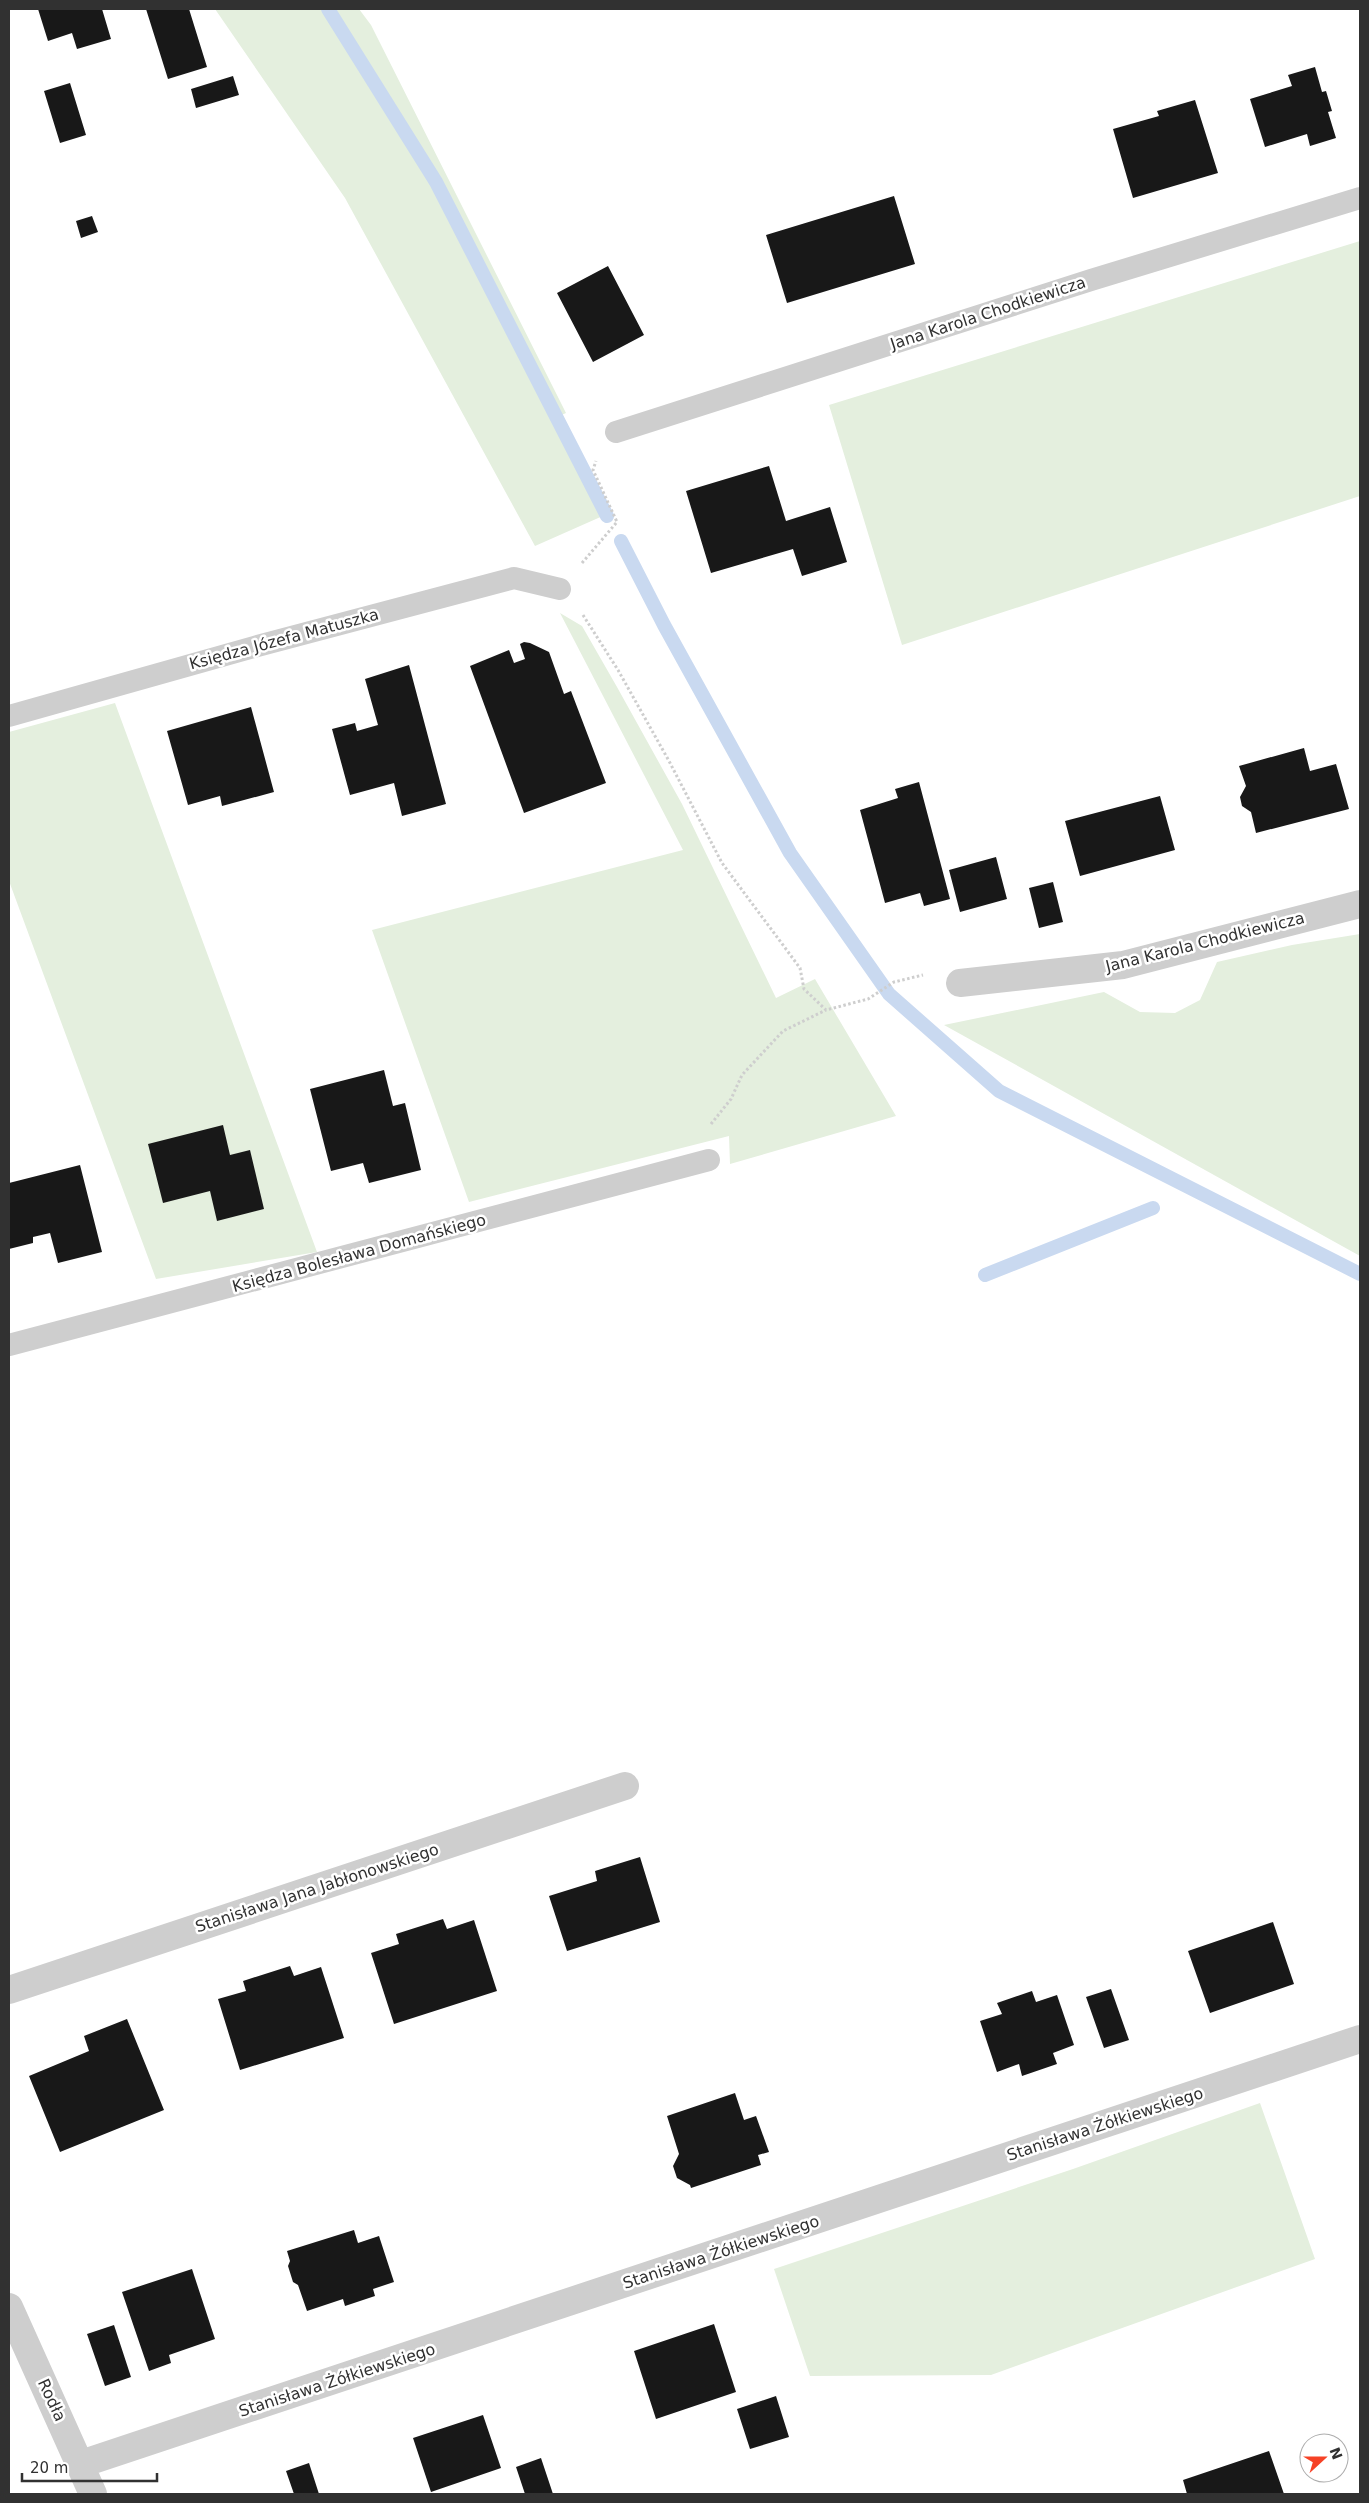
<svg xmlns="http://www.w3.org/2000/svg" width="1369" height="2503" viewBox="0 0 1369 2503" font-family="'DejaVu Sans',sans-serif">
  <rect width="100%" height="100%" fill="#fff"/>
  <path fill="#e4efde" d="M215,9H359L371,25L566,413L553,419L605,515L535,546L345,198Z
    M1360,241V496L902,645L829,405Z
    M560,613L582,626L617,687L682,804L776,998L815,979L896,1116L730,1164L729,1136L469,1202L372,930L683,850Z
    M115,703L317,1252L156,1279L9,881V732Z
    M1360,934V1256L944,1025L1104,992L1140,1012L1175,1013L1200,1000L1217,962L1292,945Z
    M1260,2103L1315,2259L991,2375L810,2376L774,2269L1073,2169Z"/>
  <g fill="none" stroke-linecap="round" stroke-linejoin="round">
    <path stroke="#c9d9f0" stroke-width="14" d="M328,9L436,182L607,516
      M621,541L664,625L790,853L889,994L999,1091L1360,1274
      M985,1275L1153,1208"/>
  </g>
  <path fill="#181818" d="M38,9H102L111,39L77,49L72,33L48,41Z
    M146,9H189L207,67L168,79Z
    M1315,67L1322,92L1326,91L1332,111L1328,112L1336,138L1310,146L1307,134L1265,147L1250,99L1292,86L1288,75Z
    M233,76L239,95L196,108L191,89Z
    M70,83L86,135L60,143L44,91Z
    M1195,100L1218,173L1133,198L1113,129L1159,116L1157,111Z
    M894,196L915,264L787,303L766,235Z
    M92,216L98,232L81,238L76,221Z
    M608,266L644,335L593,362L557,293Z
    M769,466L786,521L830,507L847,562L802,576L793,549L711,573L686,491Z
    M524,642L530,643L549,652L564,694L571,691L606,783L524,813L470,666L509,650L514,663L525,659L520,644Z
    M409,665L446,804L402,816L394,783L350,795L332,729L355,723L357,731L378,725L365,679Z
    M251,707L274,792L222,806L220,796L188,805L167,731Z
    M1304,748L1310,771L1336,764L1349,809L1256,833L1251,812L1242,806L1240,797L1246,786L1239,766Z
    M919,782L950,899L924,906L920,893L885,903L860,810L898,798L895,789Z
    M1160,796L1175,850L1080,876L1065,821Z
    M996,857L1007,899L960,912L949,870Z
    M1053,882L1063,922L1039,928L1029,888Z
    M384,1070L393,1106L405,1103L421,1170L369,1183L363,1163L331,1171L310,1089Z
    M223,1125L230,1155L250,1150L264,1209L217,1221L210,1191L163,1203L148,1144Z
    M80,1165L102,1252L58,1263L50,1233L33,1237V1243L9,1249V1183Z
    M640,1857L660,1922L567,1951L549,1896L597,1881L595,1871Z
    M443,1919L447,1929L474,1920L497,1991L394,2024L371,1953L399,1944L396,1934Z
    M1273,1922L1294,1984L1210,2013L1188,1951Z
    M290,1966L294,1976L321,1967L344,2038L240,2070L218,1999L246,1991L243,1981Z
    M1111,1989L1129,2040L1104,2048L1086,1997Z
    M1032,1991L1036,2002L1057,1995L1074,2045L1053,2053L1057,2064L1022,2076L1019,2064L997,2072L980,2021L1002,2014L997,2003Z
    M127,2019L164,2110L60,2152L29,2076L89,2051L84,2036Z
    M735,2093L744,2120L756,2116L769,2152L758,2155L761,2165L691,2188L690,2185L677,2178L673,2166L679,2154L667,2116Z
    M354,2230L358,2243L379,2236L394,2282L373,2289L375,2296L345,2306L343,2299L307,2311L298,2285L293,2282L288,2266L290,2261L287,2251Z
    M192,2269L215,2339L169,2355L171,2363L149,2371L122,2292Z
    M714,2324L736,2392L656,2419L634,2351Z
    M114,2325L131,2377L105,2386L87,2334Z
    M776,2396L789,2437L750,2449L737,2409Z
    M483,2415L501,2468L431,2492L413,2438Z
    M1269,2451L1284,2494H1187L1183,2480Z
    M541,2458L553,2494H525L516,2467Z
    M309,2463L319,2494H294L286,2471Z"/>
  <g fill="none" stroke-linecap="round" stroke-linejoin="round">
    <path stroke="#cecece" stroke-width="3" stroke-dasharray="2.5 2.5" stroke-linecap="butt" d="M582,563L617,522L593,470L596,461
      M583,615L618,670L669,761L722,863L800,968L804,989L826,1010L868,999L894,982L923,975
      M711,1124L731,1099L742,1075L783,1031L826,1010"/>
    <path stroke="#cecece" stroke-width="22" d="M616,432L1091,280L1360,198
      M9,716L254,647L514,578L560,589
      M9,1345L709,1160"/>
    <path stroke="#cecece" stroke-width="28" d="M960,983L1123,965L1360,904
      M9,1990L625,1786
      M9,2307L93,2494
      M81,2464L1360,2039"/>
  </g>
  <g text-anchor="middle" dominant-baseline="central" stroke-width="5" stroke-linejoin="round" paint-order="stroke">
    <g font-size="16" fill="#313131" stroke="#fff">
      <text transform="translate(988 313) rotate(-18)">Jana Karola Chodkiewicza</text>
      <text transform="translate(284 639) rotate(-15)">Księdza Józefa Matuszka</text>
      <text transform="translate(1205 942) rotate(-14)">Jana Karola Chodkiewicza</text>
      <text transform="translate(359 1253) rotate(-15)">Księdza Bolesława Domańskiego</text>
      <text transform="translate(317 1888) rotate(-18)">Stanisława Jana Jabłonowskiego</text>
      <text transform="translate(1105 2124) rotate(-18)">Stanisława Żółkiewskiego</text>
      <text transform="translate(721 2252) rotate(-18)">Stanisława Żółkiewskiego</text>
      <text transform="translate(337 2380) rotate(-18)">Stanisława Żółkiewskiego</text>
      <text transform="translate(52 2400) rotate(65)">Rodła</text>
    </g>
  </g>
  <rect width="1369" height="2503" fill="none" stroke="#313131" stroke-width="20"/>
  <g transform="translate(1324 2458) rotate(69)"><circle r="24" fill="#ffffff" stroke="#adadad"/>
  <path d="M0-4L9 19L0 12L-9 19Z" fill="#f64226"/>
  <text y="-8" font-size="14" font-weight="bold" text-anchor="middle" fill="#313131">N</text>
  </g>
  <path d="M22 2473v8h135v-8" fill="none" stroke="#313131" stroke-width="2.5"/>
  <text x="30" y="2473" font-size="15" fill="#313131" stroke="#ffffff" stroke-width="4" paint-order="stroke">20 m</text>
</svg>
